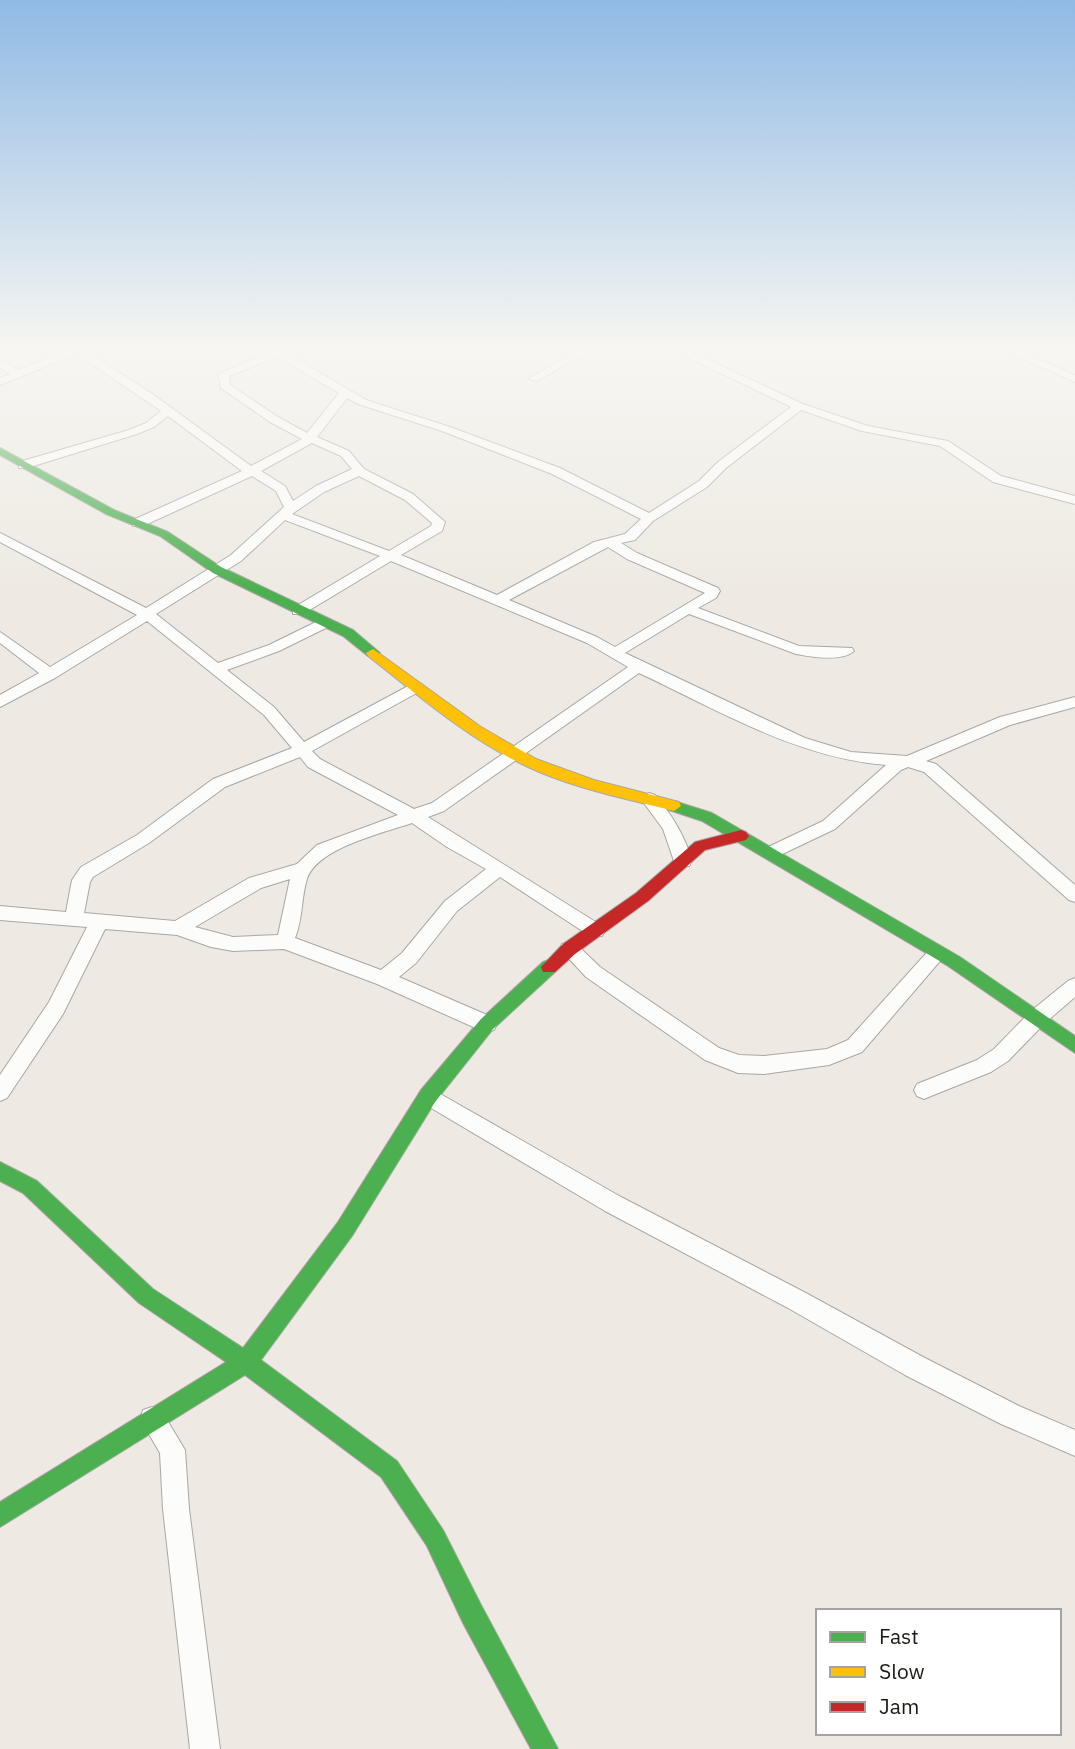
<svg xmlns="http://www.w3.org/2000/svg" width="1075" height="1749" viewBox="0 0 1075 1749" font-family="'IBM Plex Sans',sans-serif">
  <rect width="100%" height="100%" fill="#eeeae3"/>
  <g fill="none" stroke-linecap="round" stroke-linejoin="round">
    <g stroke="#aaa7a3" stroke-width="2">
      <path id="street" d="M78,346H93L86,351L151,393L251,466L302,439L270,422L221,388L218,374L270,352L262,346H275L366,400L450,427L560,468L649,513L699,481L718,462L791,407L665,346H679L803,404L868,426L948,441L1001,476L1075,496V504L993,482L940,446L862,431L801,410L726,468L707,487L653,521L635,540L621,543L637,553L718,588L720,591L716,598L698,608L799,646L852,648L854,651C842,662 812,657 796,654L689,614L625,653L805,738L851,752L907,756L1000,717L1075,697V707L1010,725L926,761L936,764L1075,885V902L1069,900L924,772L908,767L901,770L835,829L776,857H764L761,853L764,849L823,821L886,765C797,758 718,710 639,673L444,811L428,817L602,926L605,931L602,936H590L500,877L457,911L416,963L399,977L494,1018L497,1024L494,1030L487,1032L480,1030L377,984L284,949L233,951L211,947L177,935L105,929L63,1014L7,1098L0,1101V1075L49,1002L87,927L0,920V906L66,912L72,880L81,867L137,835L213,779L292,748L264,715L147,621L55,678L0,707V695L39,673L0,643V632L50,667L137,615L0,542V533L146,608L231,555L284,507L276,491L252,476L143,526H133V520L242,471L168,416L154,427L137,434L27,468H19V462L129,430L146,423L161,411L77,354L0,385V378L10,374L0,368V360L19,370ZM277,357L339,393L307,433L278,417L230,385L229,376ZM347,398L358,404L442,431L552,474L641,519L625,534L594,542L497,595L401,555L442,531L445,522L413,494L364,469L349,451L317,437ZM312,443L341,456L352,469L316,486L293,501L285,486L261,471ZM359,476L405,500L432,523L431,526L389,551L292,514L324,492ZM285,520L380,556L293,608V614H303L391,561L587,643L628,667L432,803L414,809L320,759L312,751L422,690L424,687L422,684H412L304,742L274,707L227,670L279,651L330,626V620H320L269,645L218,663L156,614L241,561ZM608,547L627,559L705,593L615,647L597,637L509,600ZM300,757L308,767L398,815L317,845L297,864L249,878L175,921L84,913L90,882L93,877L149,843L225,787ZM412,823L447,847L486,869L445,901L402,953L381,970L295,938C303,919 301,898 307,879C317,848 383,833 412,823ZM290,879L278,935L233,937L195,927L261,888Z
        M585,346H598L537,381L528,379Z
        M994,346H1008L1075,375V382Z
        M649,793L655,795C672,815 685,836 692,861L689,866H677L674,861L663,829L641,799Z
        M569,942L576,944L600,967L719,1048L739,1055L764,1056L827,1049L848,1040L930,949L937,947L944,949L946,954L862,1052L829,1065L764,1074L738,1073L705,1060L586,977L560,949L562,944Z
        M1075,978V997L1045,1023L1008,1061L991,1072L931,1096L924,1099L917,1096L914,1090L917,1084L977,1060L994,1049L1031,1011L1068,981Z
        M428,1087L621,1197L804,1292L923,1357L1019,1406L1075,1430V1456L1001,1424L905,1375L788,1308L605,1211L421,1102L418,1096L421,1090Z
        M152,1407L161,1410L185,1450L189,1509L220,1749H190L163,1509L160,1453L140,1419L143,1410Z"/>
    </g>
    <g stroke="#aaa7a3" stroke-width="2">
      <path id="fast" d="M0,448L114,510L168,532L221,567L353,630L380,653L373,657L368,656L343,636L213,573L160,536L106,514L0,455Z
        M674,801L712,813L960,957L1075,1036V1053L948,966L702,821L669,810L667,806L669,802Z
        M549,960L555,962L557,967L555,972L493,1029L435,1102L352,1236L261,1360L397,1461L443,1530L481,1605L558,1749H531L463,1623L427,1546L381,1477L245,1375L0,1527V1502L226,1362L139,1303L23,1193L0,1181V1162L37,1181L153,1289L243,1348L338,1222L421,1090L481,1019L543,962Z"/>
    </g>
    <g stroke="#aaa7a3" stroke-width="2">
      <path id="slow" d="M373,649L481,727L536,759L594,780L679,802L681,806L674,811C624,798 572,788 526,766C468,739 418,695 368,656L366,653Z"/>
    </g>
    <g stroke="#aaa7a3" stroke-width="2">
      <path id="jam" d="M741,830L746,832L749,836L746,840L705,850L648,901L575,954L555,972H543L541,967L563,944L636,893L695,842Z"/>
    </g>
    <use href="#street" fill="#fcfcfb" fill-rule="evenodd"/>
    <use href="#fast" fill="#4caf50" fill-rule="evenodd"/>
    <use href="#slow" fill="#ffc107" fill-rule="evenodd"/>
    <use href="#jam" fill="#c62828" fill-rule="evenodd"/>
  </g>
  <linearGradient id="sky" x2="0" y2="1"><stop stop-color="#90bae4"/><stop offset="0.59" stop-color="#f7f6f2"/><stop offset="1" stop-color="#f7f6f2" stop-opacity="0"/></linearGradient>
  <rect width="1075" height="591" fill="url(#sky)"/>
  <rect x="816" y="1609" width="245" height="126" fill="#ffffff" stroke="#a4a3a1" stroke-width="2"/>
  <rect x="830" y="1632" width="35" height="10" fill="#4caf50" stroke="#a4a3a1" stroke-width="2"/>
  <text x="879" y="1644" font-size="21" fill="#1b1915">Fast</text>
  <rect x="830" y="1667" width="35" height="10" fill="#ffc107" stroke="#a4a3a1" stroke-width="2"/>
  <text x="879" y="1679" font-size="21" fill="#1b1915">Slow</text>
  <rect x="830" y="1702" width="35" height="10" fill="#c62828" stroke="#a4a3a1" stroke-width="2"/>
  <text x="879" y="1714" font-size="21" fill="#1b1915">Jam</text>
</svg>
